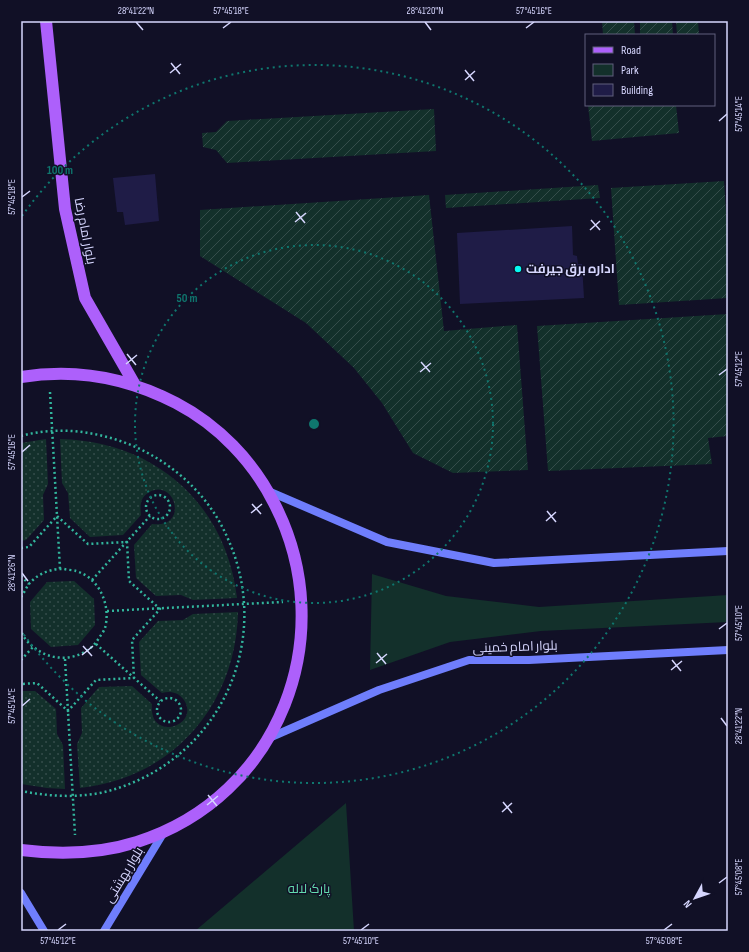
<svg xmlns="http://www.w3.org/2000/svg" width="749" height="952" viewBox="0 0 749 952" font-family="'Sofia Sans Condensed',Cairo,sans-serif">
  <defs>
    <pattern id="grass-dots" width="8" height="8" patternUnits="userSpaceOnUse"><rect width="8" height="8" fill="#13302b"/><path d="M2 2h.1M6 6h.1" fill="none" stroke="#354d4b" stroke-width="1.8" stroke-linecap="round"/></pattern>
    <pattern id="garden-furrows" width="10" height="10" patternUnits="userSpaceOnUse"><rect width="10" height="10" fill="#13302b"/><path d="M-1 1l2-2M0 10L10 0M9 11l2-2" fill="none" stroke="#354d4b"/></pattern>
  </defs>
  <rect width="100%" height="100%" fill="#111026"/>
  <path fill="url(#grass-dots)" d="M46,439L48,484L43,495L44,520L26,540L21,541V443Z
    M60,439C154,441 226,503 237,598L193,600L181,595L156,596L136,578L134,545L152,524C190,529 175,476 148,493C140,498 140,506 141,515L123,535L90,537L70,518L68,493L62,483Z
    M74,581L94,599L95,625L78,645L51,647L31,629L30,602L47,582Z
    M238,612C236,705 173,778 80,788L77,744L82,733L81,708L99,687L132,686L152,704C148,743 201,726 184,700C178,692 170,691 162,693L141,675L139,642L158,621L183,620L193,614Z
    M21,691H35L56,709L57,734L63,745L65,789L47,788L21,784Z"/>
  <path fill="#13302b" d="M372,574L446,596L539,607L728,595V622L541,631L450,642L370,670Z
    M346,803L354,931H195Z"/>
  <path fill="url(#garden-furrows)" d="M602,21H634L635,35H603Z
    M672,21L673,35H640V22Z
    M676,21H698L699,35H677Z
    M588,105H676L679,133L592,141Z
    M434,109L436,151L227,163L216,150L203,147L202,133L216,132L227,121Z
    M724,181L728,241V298L619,305L611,188Z
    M598,185L600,198L446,208L445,195Z
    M429,195L444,331L517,325L528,470L453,473L413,453L382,403L354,368L306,323L200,256V210Z
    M728,314V436L708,438L712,464L548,471L537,326Z"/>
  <path fill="#1f1c47" d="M155,174L159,221L125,225L123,212H117L113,178Z
    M572,226L573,255L577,256L578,264H582L584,298L460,304L457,233Z"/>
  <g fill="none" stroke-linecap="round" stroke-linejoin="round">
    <path stroke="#32b69d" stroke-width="2.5" stroke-dasharray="2 3" stroke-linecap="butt" d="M50,392L60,569
      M21,436C60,425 104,432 140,449C179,468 211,499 228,539C276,646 214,768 100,793C73,798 47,796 21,791
      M146 507a12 12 0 1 1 24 0a12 12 0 1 1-24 0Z
      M21,548L29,547L57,516L88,544L127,542L129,581L160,609L132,640L134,678L96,680L68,711L37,683L21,684
      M21,576L29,584
      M92,580L150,516
      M21,597C24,593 26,588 29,584C37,574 52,568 64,569C68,570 73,570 76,571C100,578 111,606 105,628C104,631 101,635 99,638C87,658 60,663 41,652C32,647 23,639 21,630
      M107,611L283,602
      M96,644L160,701
      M65,659L75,835
      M21,660L33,647
      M157 710a12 12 0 1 1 24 0a12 12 0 1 1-24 0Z"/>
    <path stroke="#6f7efc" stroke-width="8" d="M268,491L387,542L494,563L728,551
      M269,738L379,690L469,660H529L728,650
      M21,893L44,931
      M104,931L164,832"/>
    <path stroke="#ad60fb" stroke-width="12" d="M46,21L65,209L85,298L135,385
      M21,377C75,368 128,378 176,403C218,425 253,461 274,503C342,634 280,797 137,842C99,854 61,855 21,850"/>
  </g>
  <path fill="none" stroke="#d6d6fe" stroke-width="1.5" d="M136,22L143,30M425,22L431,30M223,28L231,22M526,28L534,22M171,63L180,74M465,70L474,81M170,73L181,64M465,80L475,71M719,121L727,114M22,197L30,191M296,212L305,223M591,220L600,230M295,222L306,213M590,230L600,221M127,354L136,365M421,362L430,372M126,364L137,355M420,372L431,363M719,375L727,369M22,452L30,445M252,504L261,514M547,511L556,522M251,513L262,504M546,521L556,512M22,573L28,581M719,629L727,623M83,646L92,656M377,653L386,664M82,655L93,646M672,660L681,671M376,663L387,654M671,670L682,661M22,706L30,699M721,718L727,726M208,795L217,806M503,802L512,813M207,805L218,796M502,812L512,803M719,883L727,877M58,930L66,924M361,930L369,924M664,930L672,924"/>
  <g fill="none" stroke="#0f766e" stroke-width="2" stroke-dasharray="2 4">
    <circle cx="314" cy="424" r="179"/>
    <path d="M22 216A359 359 0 1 1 22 632"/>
  </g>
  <circle fill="#07f9f2" stroke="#111026" stroke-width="1.5" cx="518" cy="269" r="4"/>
  <g text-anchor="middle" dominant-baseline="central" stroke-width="3" stroke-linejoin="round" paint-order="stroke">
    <g font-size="13" fill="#d6d6fe" stroke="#111026">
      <text transform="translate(85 231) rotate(79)">بلوار امام رضا</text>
      <text transform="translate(515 647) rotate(-2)">بلوار امام خمینی</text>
      <text transform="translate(124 875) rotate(-59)">بلوار بهشتی</text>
    </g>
    <g font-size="13" font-weight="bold" fill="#d6d6fe" stroke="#111026" text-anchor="start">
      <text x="526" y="269">اداره برق جیرفت</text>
    </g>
    <g font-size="13" fill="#63ddaf" stroke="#111026">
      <text x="309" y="889">پارک لاله</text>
    </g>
  </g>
  <circle cx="314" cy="424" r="6" fill="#0f766e" stroke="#111026" stroke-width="2"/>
  <g font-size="12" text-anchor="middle" font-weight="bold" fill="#0f766e" stroke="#111026" stroke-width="3" stroke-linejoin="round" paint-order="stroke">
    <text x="60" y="174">100 m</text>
    <text x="187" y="302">50 m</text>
  </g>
  <rect width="749" height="952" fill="none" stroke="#111026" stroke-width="44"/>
  <rect x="585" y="34" width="130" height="72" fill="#111026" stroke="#605f7c"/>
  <rect x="593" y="47" width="20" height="6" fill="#ad60fb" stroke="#605f7c"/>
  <text x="621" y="54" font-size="12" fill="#d6d6fe">Road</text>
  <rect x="593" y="64" width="20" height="12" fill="#13302b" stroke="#605f7c"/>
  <text x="621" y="74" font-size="12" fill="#d6d6fe">Park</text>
  <rect x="593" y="84" width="20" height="12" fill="#1f1c47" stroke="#605f7c"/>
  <text x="621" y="94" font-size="12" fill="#d6d6fe">Building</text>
  <g transform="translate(695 898) rotate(230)" stroke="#111026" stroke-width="3" paint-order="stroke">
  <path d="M0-3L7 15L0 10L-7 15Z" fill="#d6d6fe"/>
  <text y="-6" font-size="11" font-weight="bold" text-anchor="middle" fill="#d6d6fe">N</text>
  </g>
  <rect x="22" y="22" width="705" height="908" fill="none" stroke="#d6d6fe" stroke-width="1.5"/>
  <g font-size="10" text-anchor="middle" fill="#d6d6fe">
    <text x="136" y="14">28°41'22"N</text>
    <text x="231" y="14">57°45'18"E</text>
    <text x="425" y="14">28°41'20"N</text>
    <text x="534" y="14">57°45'16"E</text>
    <text transform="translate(738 114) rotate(-90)" y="4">57°45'14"E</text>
    <text transform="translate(11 197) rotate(-90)" y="4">57°45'18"E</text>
    <text transform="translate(738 369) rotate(-90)" y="4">57°45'12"E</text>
    <text transform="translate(11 452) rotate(-90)" y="4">57°45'16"E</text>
    <text transform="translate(11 573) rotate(-90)" y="4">28°41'26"N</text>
    <text transform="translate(738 623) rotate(-90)" y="4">57°45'10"E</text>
    <text transform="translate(11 706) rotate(-90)" y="4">57°45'14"E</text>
    <text transform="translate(738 726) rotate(-90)" y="4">28°41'22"N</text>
    <text transform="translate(738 877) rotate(-90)" y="4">57°45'08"E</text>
    <text x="58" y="944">57°45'12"E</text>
    <text x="361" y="944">57°45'10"E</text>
    <text x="664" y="944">57°45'08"E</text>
  </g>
</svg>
